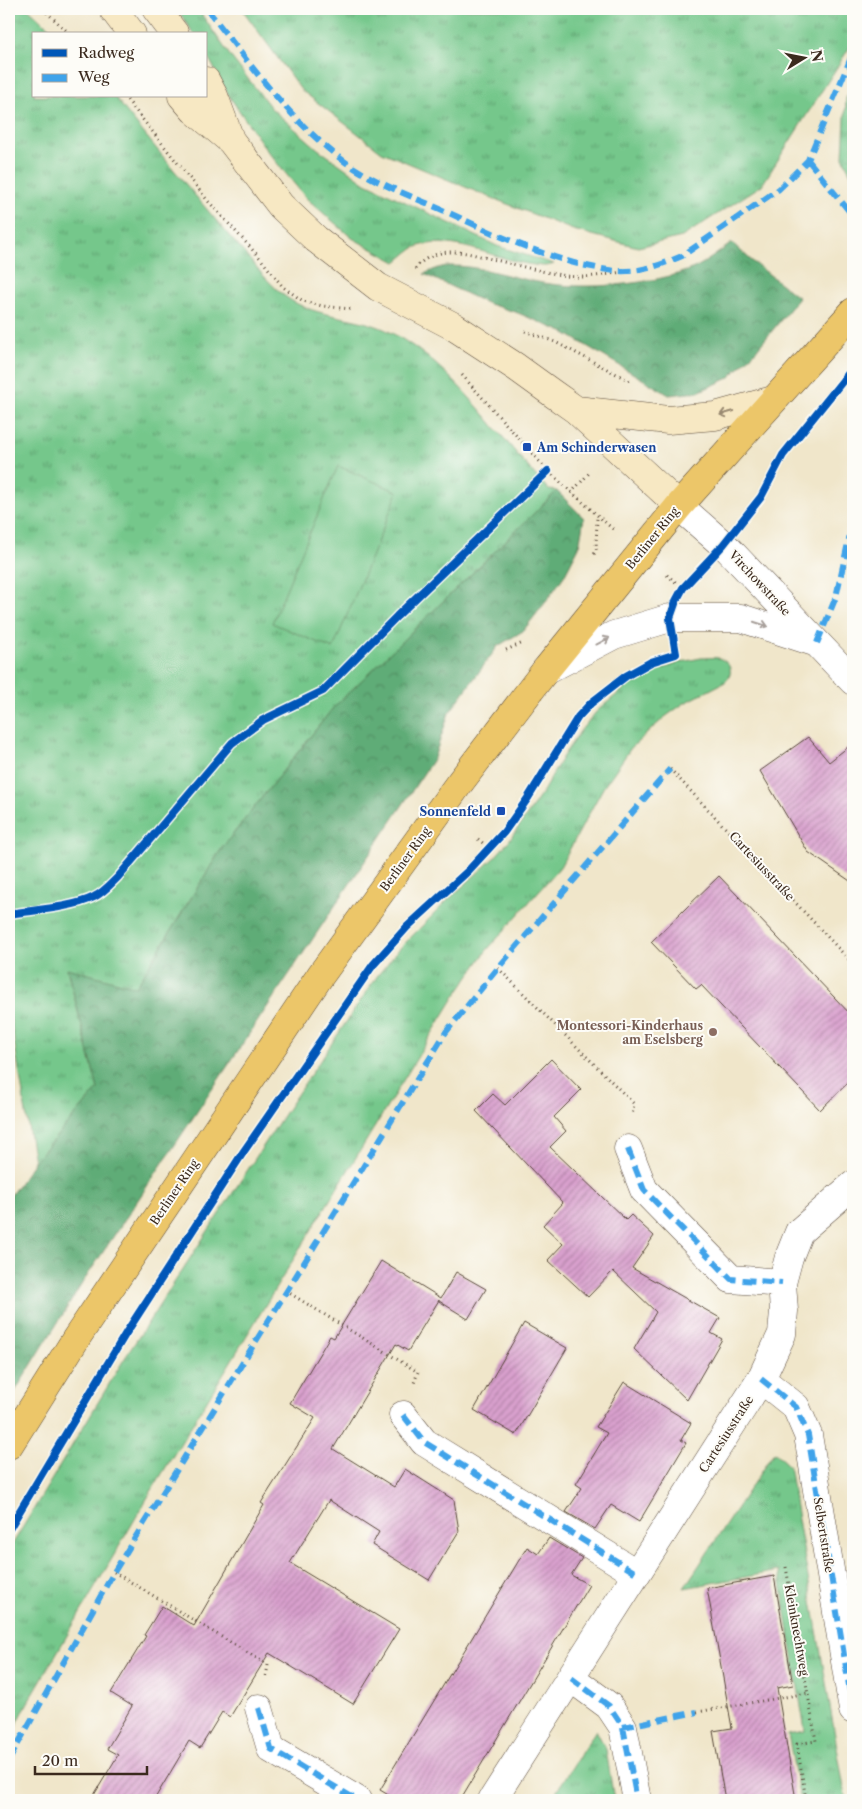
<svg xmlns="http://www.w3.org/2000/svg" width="862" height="1809" viewBox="0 0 862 1809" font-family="'Libre Caslon Text',serif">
  <defs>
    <pattern id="grass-tufts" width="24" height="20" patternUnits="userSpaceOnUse" patternTransform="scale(1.25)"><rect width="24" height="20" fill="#74c78b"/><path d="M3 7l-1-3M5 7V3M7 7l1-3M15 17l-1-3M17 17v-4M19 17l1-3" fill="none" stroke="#60a271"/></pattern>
    <pattern id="forest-crowns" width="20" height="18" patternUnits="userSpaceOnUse" patternTransform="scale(1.25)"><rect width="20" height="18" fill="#5fac77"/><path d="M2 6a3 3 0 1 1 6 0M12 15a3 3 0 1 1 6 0" fill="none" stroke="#508c61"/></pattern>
    <pattern id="building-hatch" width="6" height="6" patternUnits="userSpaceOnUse" patternTransform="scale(1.25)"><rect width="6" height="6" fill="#d9a0ce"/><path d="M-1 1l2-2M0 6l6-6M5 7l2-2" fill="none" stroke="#b183a7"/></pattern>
  </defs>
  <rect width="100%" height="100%" fill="#fdfcf7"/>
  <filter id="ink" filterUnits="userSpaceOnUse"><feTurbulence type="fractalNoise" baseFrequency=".02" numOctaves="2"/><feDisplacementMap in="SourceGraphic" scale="10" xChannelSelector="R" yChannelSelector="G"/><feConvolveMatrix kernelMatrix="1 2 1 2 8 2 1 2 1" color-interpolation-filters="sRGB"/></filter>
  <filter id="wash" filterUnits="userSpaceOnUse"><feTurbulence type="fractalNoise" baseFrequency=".0096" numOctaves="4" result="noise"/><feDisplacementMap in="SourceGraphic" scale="20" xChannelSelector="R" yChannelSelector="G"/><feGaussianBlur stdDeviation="1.12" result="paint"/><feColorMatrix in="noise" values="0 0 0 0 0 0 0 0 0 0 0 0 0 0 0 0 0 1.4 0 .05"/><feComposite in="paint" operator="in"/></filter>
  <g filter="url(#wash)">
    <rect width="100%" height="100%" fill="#f0e6ca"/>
    <path fill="url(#grass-tufts)" stroke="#587854" d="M9,9H29L56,34H34V96H114C152,144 192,192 232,239C248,256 267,283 286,297C318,320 358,314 392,333C458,369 498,437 549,490L557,491L333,708L222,848L136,987L67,969L98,1089L34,1162L9,1009Z
      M177,9H198L231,57L272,109L318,149L366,183L497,246L554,264C544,268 537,265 527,264C494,258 446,233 414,248C408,251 402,258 396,262L352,238L306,198L268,152L229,96L206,53V34H194Z
      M242,9H853V42L762,185L682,237L638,247L573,230L477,192L382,152L301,90Z
      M853,84V179L843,157L846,98Z
      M701,658C707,658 712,657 718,658C730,661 735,673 725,682L683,704L665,717L631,748L603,788L560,867L487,950L455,996L152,1490L27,1704L9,1740V1550L123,1361L292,1102L378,975L399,949L452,896L495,857L508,842L541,795L563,756L581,730L597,711L627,686L654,672L681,662Z
      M774,1452L789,1466L846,1800H800L788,1734L805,1731L779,1571L684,1588Z
      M596,1730L606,1749L614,1800H551Z"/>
    <path fill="url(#forest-crowns)" stroke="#4d6b4a" d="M732,243L751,260L799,298L754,353L729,378L698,392L669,395L565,333L518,313L486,303L424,274C431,271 441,266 449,266C479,265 513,278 543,283C586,290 653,285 694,268C707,262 720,251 732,243Z
      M557,491L584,518L579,547L564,576L545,603L523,631L498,646L449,713L434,758L83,1282L9,1401V1198L34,1162L98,1089L67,968L136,987L222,848L333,708Z"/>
    <path fill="#74c78b" stroke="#587854" d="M338,466L398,492L333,649L272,623Z"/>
    <g id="blocks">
      <path fill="url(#building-hatch)" d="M808,737L829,762L853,743V883L808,852L760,771Z
        M719,876L853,1017V1078L820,1110L701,985L696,989L651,942Z
        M551,1059L581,1090L554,1117L566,1131L550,1147L626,1220L631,1215L654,1236L632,1268L720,1318L711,1333L722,1339L687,1400L634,1349L656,1312L613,1271L588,1297L548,1260L563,1244L543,1225L563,1203L476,1111L493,1094L505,1105Z
        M381,1261L441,1298L456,1272L486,1289L468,1319L439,1301V1300L408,1351L396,1344L333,1449L394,1487L405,1469L454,1500L459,1531L429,1580L372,1545L379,1532L329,1500L290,1563L399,1629L353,1704L269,1653L230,1717L222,1712L200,1748L189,1741L154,1800H91L118,1755L107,1749L132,1706L111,1693L146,1636L144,1635L162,1606L194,1626L264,1505L261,1503L315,1418L290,1403L330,1336L334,1338Z
        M524,1323L567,1348L516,1435L474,1410Z
        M624,1382L691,1423L681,1440L686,1443L639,1522L611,1505L595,1529L566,1512L582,1488L576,1484L607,1433L596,1427Z
        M549,1538L582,1558L571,1575L589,1585L460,1800H397L380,1790L527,1547L538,1554Z
        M774,1576L793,1685L777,1688L796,1800H725L713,1731L732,1728L707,1588Z"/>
    </g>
  </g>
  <g filter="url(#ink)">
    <use href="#blocks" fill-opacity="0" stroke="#564638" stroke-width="1"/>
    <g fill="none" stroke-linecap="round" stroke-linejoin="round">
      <g stroke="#564638" stroke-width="29">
        <path id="street" d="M679,506L728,549L853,681
          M545,671L614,635L670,618H741L817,643
          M628,1149L644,1190L731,1279L782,1283
          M761,1379L796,1407L808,1435L853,1710
          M403,1415L424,1442L636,1573
          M571,1678L609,1706L623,1727L637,1800
          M259,1708L271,1749L357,1800
          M492,1800L761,1379L782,1334L784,1311L782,1283L789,1257L799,1232L853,1185"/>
      </g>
      <g stroke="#564638" stroke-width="29">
        <path id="secondary" d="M113,9L132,34
          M156,9L175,34
          M206,81L214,96L230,139
          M182,96L194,110L231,141L281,206L316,239L378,287L453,326L516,367L552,393L576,410L679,506
          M576,410L668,420L715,416L773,400"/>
      </g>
      <g stroke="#564638" stroke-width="29">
        <path id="primary" d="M9,1445L77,1337L320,976L458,785L545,671L679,506L853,312"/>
      </g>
      <path stroke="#564638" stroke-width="3" stroke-dasharray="1 4" stroke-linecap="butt" d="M43,9L70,34
        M124,96L208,201L260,258L283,287L303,301L322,306L351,309
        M415,269C423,258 437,252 451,252C466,251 482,257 496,260C520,266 543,272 567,276C587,279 609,274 628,271
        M525,331L555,342L630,381
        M462,375L548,471L615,531
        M571,493L591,471
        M594,554L596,552L597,516
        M842,571L853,559
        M667,575L678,584
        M506,650L523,643
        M670,769L853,964
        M478,839L490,849
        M498,968L634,1104L632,1116
        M286,1291L418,1372L414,1383
        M786,1567L816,1741L797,1744L806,1800
        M114,1572L268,1665L266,1677
        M697,1712L808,1693"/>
      <use href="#street" stroke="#fff" stroke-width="28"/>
      <use href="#secondary" stroke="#f7e8c3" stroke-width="28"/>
      <use href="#primary" stroke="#ecc669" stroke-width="28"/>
      <path stroke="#3fa3ea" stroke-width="6" stroke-dasharray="12 6" stroke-linecap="butt" d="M207,9C246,59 281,109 331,151C364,179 406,194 445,211C490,232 534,253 582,265C597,268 613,272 627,271C645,271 666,263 682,256L779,189L808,160L853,53
        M808,160L853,216
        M817,643L836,597L853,521
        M628,1149L644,1190L731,1279L782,1283
        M761,1379L796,1407L808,1435L853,1710
        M403,1415L424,1442L636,1573
        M571,1678L609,1706L623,1727L637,1800
        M259,1708L271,1749L357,1800
        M623,1727L697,1712
        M9,1760L114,1572L446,1032L498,968L670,769"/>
      <g stroke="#fdfcf7" stroke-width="11">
        <path id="cycleway" d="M9,914C34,910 72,908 94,897C103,893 111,884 118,877L232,743L263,720L323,691L397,616L548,471
          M9,1529L126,1333L244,1151L373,965L407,927L468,871L504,832L528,798L578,717L591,703L626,676L651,662L676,654L670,618L676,601L683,588L723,545L761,497L783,455L853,368"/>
      </g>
      <use href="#cycleway" stroke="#0057b8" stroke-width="8"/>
    </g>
    <defs><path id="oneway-shaft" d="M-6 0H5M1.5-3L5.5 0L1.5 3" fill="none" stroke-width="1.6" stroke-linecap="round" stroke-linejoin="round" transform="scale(1.25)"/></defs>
    <use stroke="#998970" href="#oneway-shaft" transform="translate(727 413) rotate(164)"/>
    <g stroke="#a79f9a">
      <use href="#oneway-shaft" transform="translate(761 624) rotate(18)"/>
      <use href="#oneway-shaft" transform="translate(603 641) rotate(-28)"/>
    </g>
  </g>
  <g fill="#1a4fb4" stroke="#fdfcf7" stroke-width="2">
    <rect x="522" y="442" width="10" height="10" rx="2.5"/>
    <rect x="496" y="806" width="10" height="10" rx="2.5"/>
  </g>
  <circle fill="#8d6e63" stroke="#fdfcf7" stroke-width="2" cx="713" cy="1032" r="5"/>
  <g text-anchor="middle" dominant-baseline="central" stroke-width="4" stroke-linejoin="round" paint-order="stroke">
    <g font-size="12" font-weight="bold" fill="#164399" stroke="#fdfcf7" text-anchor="start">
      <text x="537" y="447">Am Schinderwasen</text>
      <text x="491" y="811" text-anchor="end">Sonnenfeld</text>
    </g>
    <g font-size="12" fill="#3b2a1e" stroke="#fdfcf7">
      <text transform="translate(652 538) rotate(-51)">Berliner Ring</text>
      <text transform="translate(760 583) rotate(47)">Virchowstraße</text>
      <text transform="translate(405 859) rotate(-54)">Berliner Ring</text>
      <text transform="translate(762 866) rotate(47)">Cartesiusstraße</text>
      <text transform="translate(174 1192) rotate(-56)">Berliner Ring</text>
      <text transform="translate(726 1434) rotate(-57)">Cartesiusstraße</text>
      <text transform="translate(824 1535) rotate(81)">Selbertstraße</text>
      <text transform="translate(797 1630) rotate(80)">Kleinknechtweg</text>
    </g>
    <g font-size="12" font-weight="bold" fill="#785e54" stroke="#fdfcf7" text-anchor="end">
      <text x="703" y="1025">Montessori-Kinderhaus<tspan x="703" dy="14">am Eselsberg</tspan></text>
    </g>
  </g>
  <rect width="862" height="1809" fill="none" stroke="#fdfcf7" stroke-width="30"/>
  <rect x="32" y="32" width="175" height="65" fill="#fdfcf7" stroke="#afa8a0"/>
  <rect x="42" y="49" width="25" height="8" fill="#0057b8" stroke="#afa8a0"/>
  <text x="78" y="58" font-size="15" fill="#3b2a1e">Radweg</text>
  <rect x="42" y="74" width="25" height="8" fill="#3fa3ea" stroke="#afa8a0"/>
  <text x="78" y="82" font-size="15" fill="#3b2a1e">Weg</text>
  <g transform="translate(804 58) rotate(80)" stroke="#fdfcf7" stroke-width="4" paint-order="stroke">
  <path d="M0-4L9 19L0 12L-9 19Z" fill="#3b2a1e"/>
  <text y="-8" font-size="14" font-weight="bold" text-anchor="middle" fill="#3b2a1e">N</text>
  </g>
  <path d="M35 1766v8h112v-8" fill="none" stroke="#3b2a1e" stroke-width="2.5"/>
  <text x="42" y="1766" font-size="15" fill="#3b2a1e" stroke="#fdfcf7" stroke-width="4" paint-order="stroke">20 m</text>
</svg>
